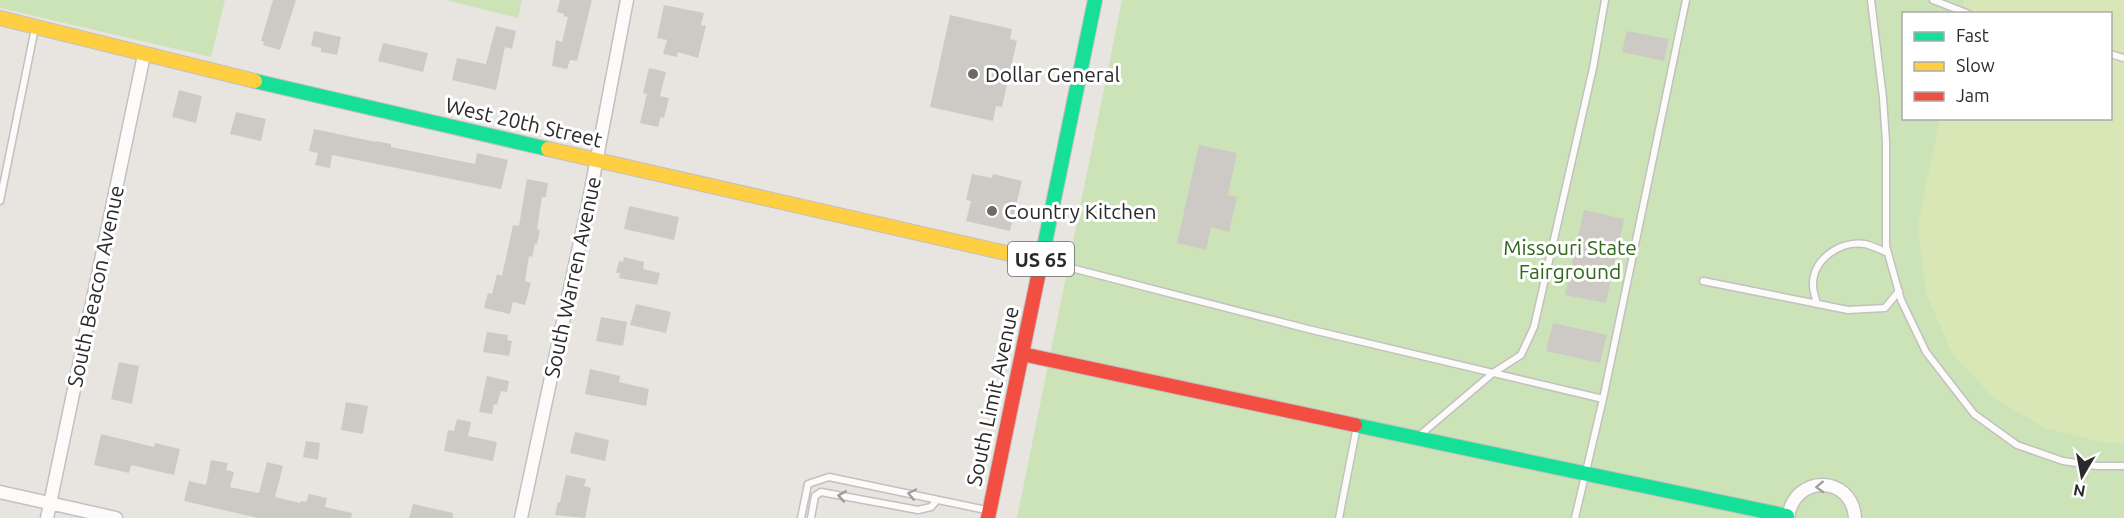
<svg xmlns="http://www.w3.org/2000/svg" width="2124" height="518" viewBox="0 0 2124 518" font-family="Ubuntu,sans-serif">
  <rect width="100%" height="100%" fill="#e8e4df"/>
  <path fill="#cce3b8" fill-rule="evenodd" d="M0,0H225L211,57L0,8Z
    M446,0H522L518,18Z
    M1122,0H2124V518H1017ZM1904,14H2110V118H1904Z"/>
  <path fill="#d8e7b5" d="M1964,0H2124V443H2105L2045,428L1995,399L1952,353L1926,293L1918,224L1940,119L2110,118V14L1961,13Z"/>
  <path fill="#cdcac6" d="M273,0H296L280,50L263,45L264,42L261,41Z
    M560,0H592L577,61L570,60L567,69L552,66L556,40L562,42L568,17L564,16V14L557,12Z
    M664,5L704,13L701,25L706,26L698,58L678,52L677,57L663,54L667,40L657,38Z
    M950,15L1012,29L1010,39L1017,41L1002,107L996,106L993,121L930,107Z
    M496,26L516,31L512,49L505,47L496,90L452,80L457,58L486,64Z
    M314,31L341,37L337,55L321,52V48L311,46Z
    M1627,31L1669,39L1664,61L1622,52Z
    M383,43L428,53L423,72L378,61Z
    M649,68L666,72L660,96L669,98L664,118L661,117L658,127L640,123L647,94L643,93Z
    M179,90L202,96L196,123L172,117Z
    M236,112L266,119L261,141L230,134Z
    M314,129L376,142V141L391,144V147L475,164L477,153L508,160L501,189L332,155L330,168L315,165L318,153L309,151Z
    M1199,145L1237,153L1228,195L1237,197L1229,232L1211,227L1206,250L1177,243Z
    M972,174L992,178L993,174L1022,181L1010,231L966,221L971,201L966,200Z
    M527,179L548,183L546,197H542L537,229L540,230L537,244H535L532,257L529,256L525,281L531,283L525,305L513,302L510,314L484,308L488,293L492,294L497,274L502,276L513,225L519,226Z
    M629,206L679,217L674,240L624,229Z
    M1584,210L1624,219L1606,303L1565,295Z
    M624,257L644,262L643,269L660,273L657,285L619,278L620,273H616L619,261L623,262Z
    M636,304L671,312L666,333L630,325Z
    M601,317L627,322L623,346L596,341Z
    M1553,323L1607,335L1600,363L1546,351Z
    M487,332L508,335L507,340L512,341L509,356L483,352Z
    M119,362L139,366L132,404L111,399Z
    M590,369L620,376L619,382L649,389L646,406L585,394Z
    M487,376L509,381L507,392L501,391L497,405L494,404L492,414L479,412Z
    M346,402L368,406L363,434L341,430Z
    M457,419L471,422L468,436L497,442L493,461L444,451L448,430L454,431Z
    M575,432L609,440L605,461L570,453Z
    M101,434L154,447L155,443L180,449L174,475L131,465L129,473L94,465Z
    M306,441L320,443L318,460L303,457Z
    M211,460L228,463L226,470L234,472L230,487L259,493L267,462L283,466L275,497L300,503L301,501L306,502L309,494L327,498L325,507L352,513L351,518H258L184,501L189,481L206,485Z
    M566,475L586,479L584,486L591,488L585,518L555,515L558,502H560Z
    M413,504L453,513V518H409Z"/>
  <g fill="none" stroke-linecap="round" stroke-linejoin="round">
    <g stroke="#c2c0c1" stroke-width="9">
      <path id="lane" d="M1871,0L1883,98L1886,142V246L1901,300L1926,352L1974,414L2017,445L2063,461L2097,466H2124
        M1933,0L1969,14
        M2110,54L2124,58
        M0,201L35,28
        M1044,261L1308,329L1603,399
        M1703,281L1848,310L1885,308L1899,291
        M1817,304C1816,298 1813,292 1813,286C1812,259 1841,240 1865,244C1873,246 1881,250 1888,253
        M1420,435L1493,373L1521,355L1534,327L1593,68L1605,0
        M801,518L808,484L829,477L986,510
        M811,518L815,496L821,492L918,510L931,507L937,500
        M1339,518L1357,426
        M1575,518L1603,399L1686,0"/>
    </g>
    <g stroke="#c2c0c1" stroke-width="15">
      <path id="street" d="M0,492L116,518
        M47,518L144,55
        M521,518L589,200L627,0
        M1788,518C1793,474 1852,474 1855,518"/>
    </g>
    <g stroke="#c2c0c1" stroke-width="16">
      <path id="fast" d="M255,81L548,149
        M1041,262L1095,0
        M1355,425L1787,516"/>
    </g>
    <g stroke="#c2c0c1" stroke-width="16">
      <path id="slow" d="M0,18L255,81
        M548,149L1041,261"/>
    </g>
    <g stroke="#c2c0c1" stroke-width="16">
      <path id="jam" d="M1022,354L1355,425
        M988,518L1041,262"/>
    </g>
    <use href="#lane" stroke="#fcfbfa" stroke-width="6"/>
    <use href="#street" stroke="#fcfbfa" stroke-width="12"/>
    <use href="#fast" stroke="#16e098" stroke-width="14"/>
    <use href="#slow" stroke="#ffcf43" stroke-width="14"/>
    <use href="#jam" stroke="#f24e42" stroke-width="14"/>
  </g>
  <defs><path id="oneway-chevron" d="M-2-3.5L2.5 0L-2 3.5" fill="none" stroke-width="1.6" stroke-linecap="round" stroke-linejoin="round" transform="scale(1.5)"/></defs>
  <g stroke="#9e9d9c">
    <use href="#oneway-chevron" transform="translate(1820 487) rotate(178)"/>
    <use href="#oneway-chevron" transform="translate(912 494) rotate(-168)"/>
    <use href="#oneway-chevron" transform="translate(842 496) rotate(-170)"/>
  </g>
  <g fill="#6c6b69" stroke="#fff" stroke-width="2">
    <circle cx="973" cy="74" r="6"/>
    <circle cx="992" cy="211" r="6"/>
  </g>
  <g text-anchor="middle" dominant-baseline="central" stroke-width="6" stroke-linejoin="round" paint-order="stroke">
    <rect fill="#fff" stroke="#6a6a6a" stroke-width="1.5" x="1008" y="242" width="66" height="34" rx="4.5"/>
    <g font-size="20" font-weight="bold" fill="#2a2a2a">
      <text x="1041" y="259">US 65</text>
    </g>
    <g font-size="21" fill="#2a2a2a" stroke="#fff" text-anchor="start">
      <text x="985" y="74">Dollar General</text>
      <text x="1004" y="211">Country Kitchen</text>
    </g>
    <g font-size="21" fill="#2a2a2a" stroke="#fff">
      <text transform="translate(524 122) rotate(13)">West 20th Street</text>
      <text transform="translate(572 277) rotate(-78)">South Warren Avenue</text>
      <text transform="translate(95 286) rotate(-78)">South Beacon Avenue</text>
      <text transform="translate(992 396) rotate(-78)">South Limit Avenue</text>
    </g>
    <g font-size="21" fill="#2f661a" stroke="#fff">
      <text x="1570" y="247">Missouri State<tspan x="1570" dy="24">Fairground</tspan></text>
    </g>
  </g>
  <rect x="1902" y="12" width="210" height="108" fill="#ffffff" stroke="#aaaaaa" stroke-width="1.5"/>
  <rect x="1914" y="32" width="30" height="9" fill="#16e098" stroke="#aaaaaa" stroke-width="1.5"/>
  <text x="1956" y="42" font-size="18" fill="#2a2a2a">Fast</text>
  <rect x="1914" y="62" width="30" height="9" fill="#ffcf43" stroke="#aaaaaa" stroke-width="1.5"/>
  <text x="1956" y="72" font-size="18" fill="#2a2a2a">Slow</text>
  <rect x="1914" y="92" width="30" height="9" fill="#f24e42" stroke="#aaaaaa" stroke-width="1.5"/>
  <text x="1956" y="102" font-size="18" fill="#2a2a2a">Jam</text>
  <g transform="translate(2082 476) rotate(190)" stroke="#ffffff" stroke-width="4.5" paint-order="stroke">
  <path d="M0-4.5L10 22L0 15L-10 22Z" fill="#2a2a2a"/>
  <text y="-9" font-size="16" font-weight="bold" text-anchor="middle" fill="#2a2a2a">N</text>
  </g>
</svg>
